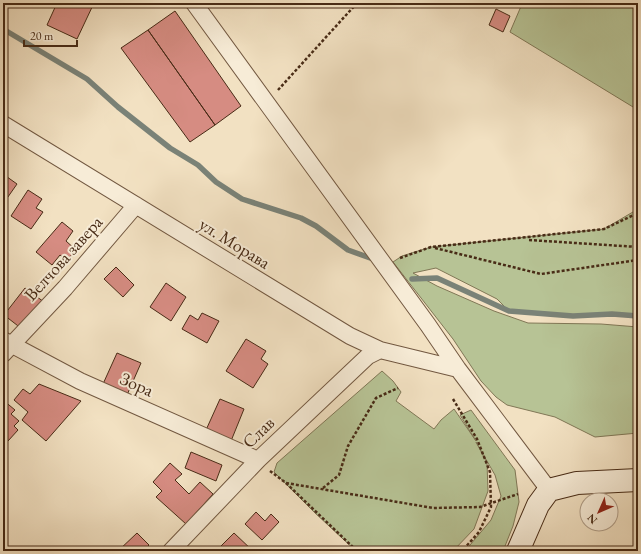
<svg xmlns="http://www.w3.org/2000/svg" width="641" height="554" viewBox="0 0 641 554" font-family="'EB Garamond',serif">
  <rect width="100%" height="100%" fill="#f2e1c2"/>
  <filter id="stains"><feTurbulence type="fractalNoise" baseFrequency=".005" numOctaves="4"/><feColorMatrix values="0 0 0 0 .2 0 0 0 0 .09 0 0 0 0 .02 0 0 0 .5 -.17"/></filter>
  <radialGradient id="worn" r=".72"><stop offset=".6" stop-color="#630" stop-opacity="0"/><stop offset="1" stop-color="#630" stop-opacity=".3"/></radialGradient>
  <path fill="#b7c395" stroke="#807756" d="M521,3H638V110L510,32L522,4Z
    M638,209V316L612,314L573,316L509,311L497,299L436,268L413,273L437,286L494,311L528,323L601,324L638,327V433L595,437L555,417L507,405L496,397L481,381L453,339L393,262L402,256L431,247L604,229Z
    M382,371L393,381L401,392L396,401L434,429L441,420L454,409L476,441L460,415L471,410L515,470L519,502L513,526L503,551H465L491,520L501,496L495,475L476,442L487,463L488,491L474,529L453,551H356L315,513L274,472L277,463Z"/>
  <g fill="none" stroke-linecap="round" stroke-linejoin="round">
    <path stroke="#7a8277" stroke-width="5.5" d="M3,29L87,79L118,107L170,148L198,165L216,182L242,199L301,218L316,226L348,250L373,259
      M412,279L437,278L509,311L573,316L612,314L638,316"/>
  </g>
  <path fill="#d68c82" stroke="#482b16" d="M57,3H94L77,39L47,25Z
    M496,9L510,16L503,32L489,25Z
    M175,11L241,106L215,125L148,30Z
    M148,30L215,125L190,142L121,48Z
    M3,174L17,184L3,204Z
    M28,190L42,199L36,208L43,212L31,229L11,216Z
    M62,222L73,231L66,241L76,250L67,260L60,255L52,265L36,252Z
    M116,267L134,285L123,297L104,279Z
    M166,283L186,297L171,321L150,307Z
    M25,288L44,302L22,329L4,315Z
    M202,313L219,321L207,343L182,329L190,315L198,320Z
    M246,339L266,351L261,359L268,364L253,388L226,371Z
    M117,353L141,363L127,395L103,384Z
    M39,384L81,401L46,441L22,420L28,412L14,400L23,389L30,394Z
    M220,399L244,409L231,441L206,430Z
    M3,400L15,410L11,414L19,421L14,426L18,430L8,441L3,436Z
    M191,452L222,465L216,481L185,468Z
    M170,463L182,474L175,480L189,494L200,482L213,494L186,524L156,497L162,491L153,482Z
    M256,512L265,521L271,514L279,522L262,540L245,524Z
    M137,533L149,545L143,551H118Z
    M234,533L253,551H221L219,548Z"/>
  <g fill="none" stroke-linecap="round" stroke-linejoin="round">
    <g stroke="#725841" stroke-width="18">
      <path id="street" d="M194,3L428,325L458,369L549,490
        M3,124L350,336L380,350L458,369
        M3,340L80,381L258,460
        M3,354L65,288L136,205
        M171,551L258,460L368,356L380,350"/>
    </g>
    <g stroke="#482b16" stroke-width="24">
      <path id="secondary" d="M518,551L538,505L549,490L577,483L638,480"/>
    </g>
    <path stroke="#482b16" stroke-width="2.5" stroke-dasharray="3 2" stroke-linecap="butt" d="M278,90L357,3
      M529,240L638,247
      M435,248L541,274L638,260
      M400,258L431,247L604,229L638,213
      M453,399L477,439L490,472L491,507L479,532L462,551
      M270,471L286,483L357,551
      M286,483L433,508L480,507L518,494
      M323,488L339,475L348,446L376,398L398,388"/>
    <use href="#street" stroke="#f7ecd7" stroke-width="16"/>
    <use href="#secondary" stroke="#f7ecd7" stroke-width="22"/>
  </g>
  <g text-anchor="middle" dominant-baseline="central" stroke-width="4" stroke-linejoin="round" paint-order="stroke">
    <g font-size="18" fill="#482b16" stroke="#f7ecd7">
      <text transform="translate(235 243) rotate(32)">ул. Морава</text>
      <text transform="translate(63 258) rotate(-48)">Велчова завера</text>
      <text transform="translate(137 384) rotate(24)">Зора</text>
      <text transform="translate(258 432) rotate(-44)">Слав</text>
    </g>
  </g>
  <rect width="641" height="554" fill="none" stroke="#f2e1c2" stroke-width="16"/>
  <rect x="4" y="4" width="633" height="546" fill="none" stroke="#482b16" stroke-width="2"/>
  <rect x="8" y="8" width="625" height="538" fill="none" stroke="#482b16"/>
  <g transform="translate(599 512) rotate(225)"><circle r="19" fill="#f7ecd7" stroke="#b19f8a"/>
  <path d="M0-3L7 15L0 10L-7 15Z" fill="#8f2418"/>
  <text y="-6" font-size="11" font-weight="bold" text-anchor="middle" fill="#482b16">N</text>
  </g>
  <path d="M24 40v6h53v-6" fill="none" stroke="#482b16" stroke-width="2"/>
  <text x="30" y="40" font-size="12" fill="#482b16" stroke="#f7ecd7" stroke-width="3" paint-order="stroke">20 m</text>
  <rect width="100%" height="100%" filter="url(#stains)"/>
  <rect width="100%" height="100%" fill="url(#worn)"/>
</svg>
